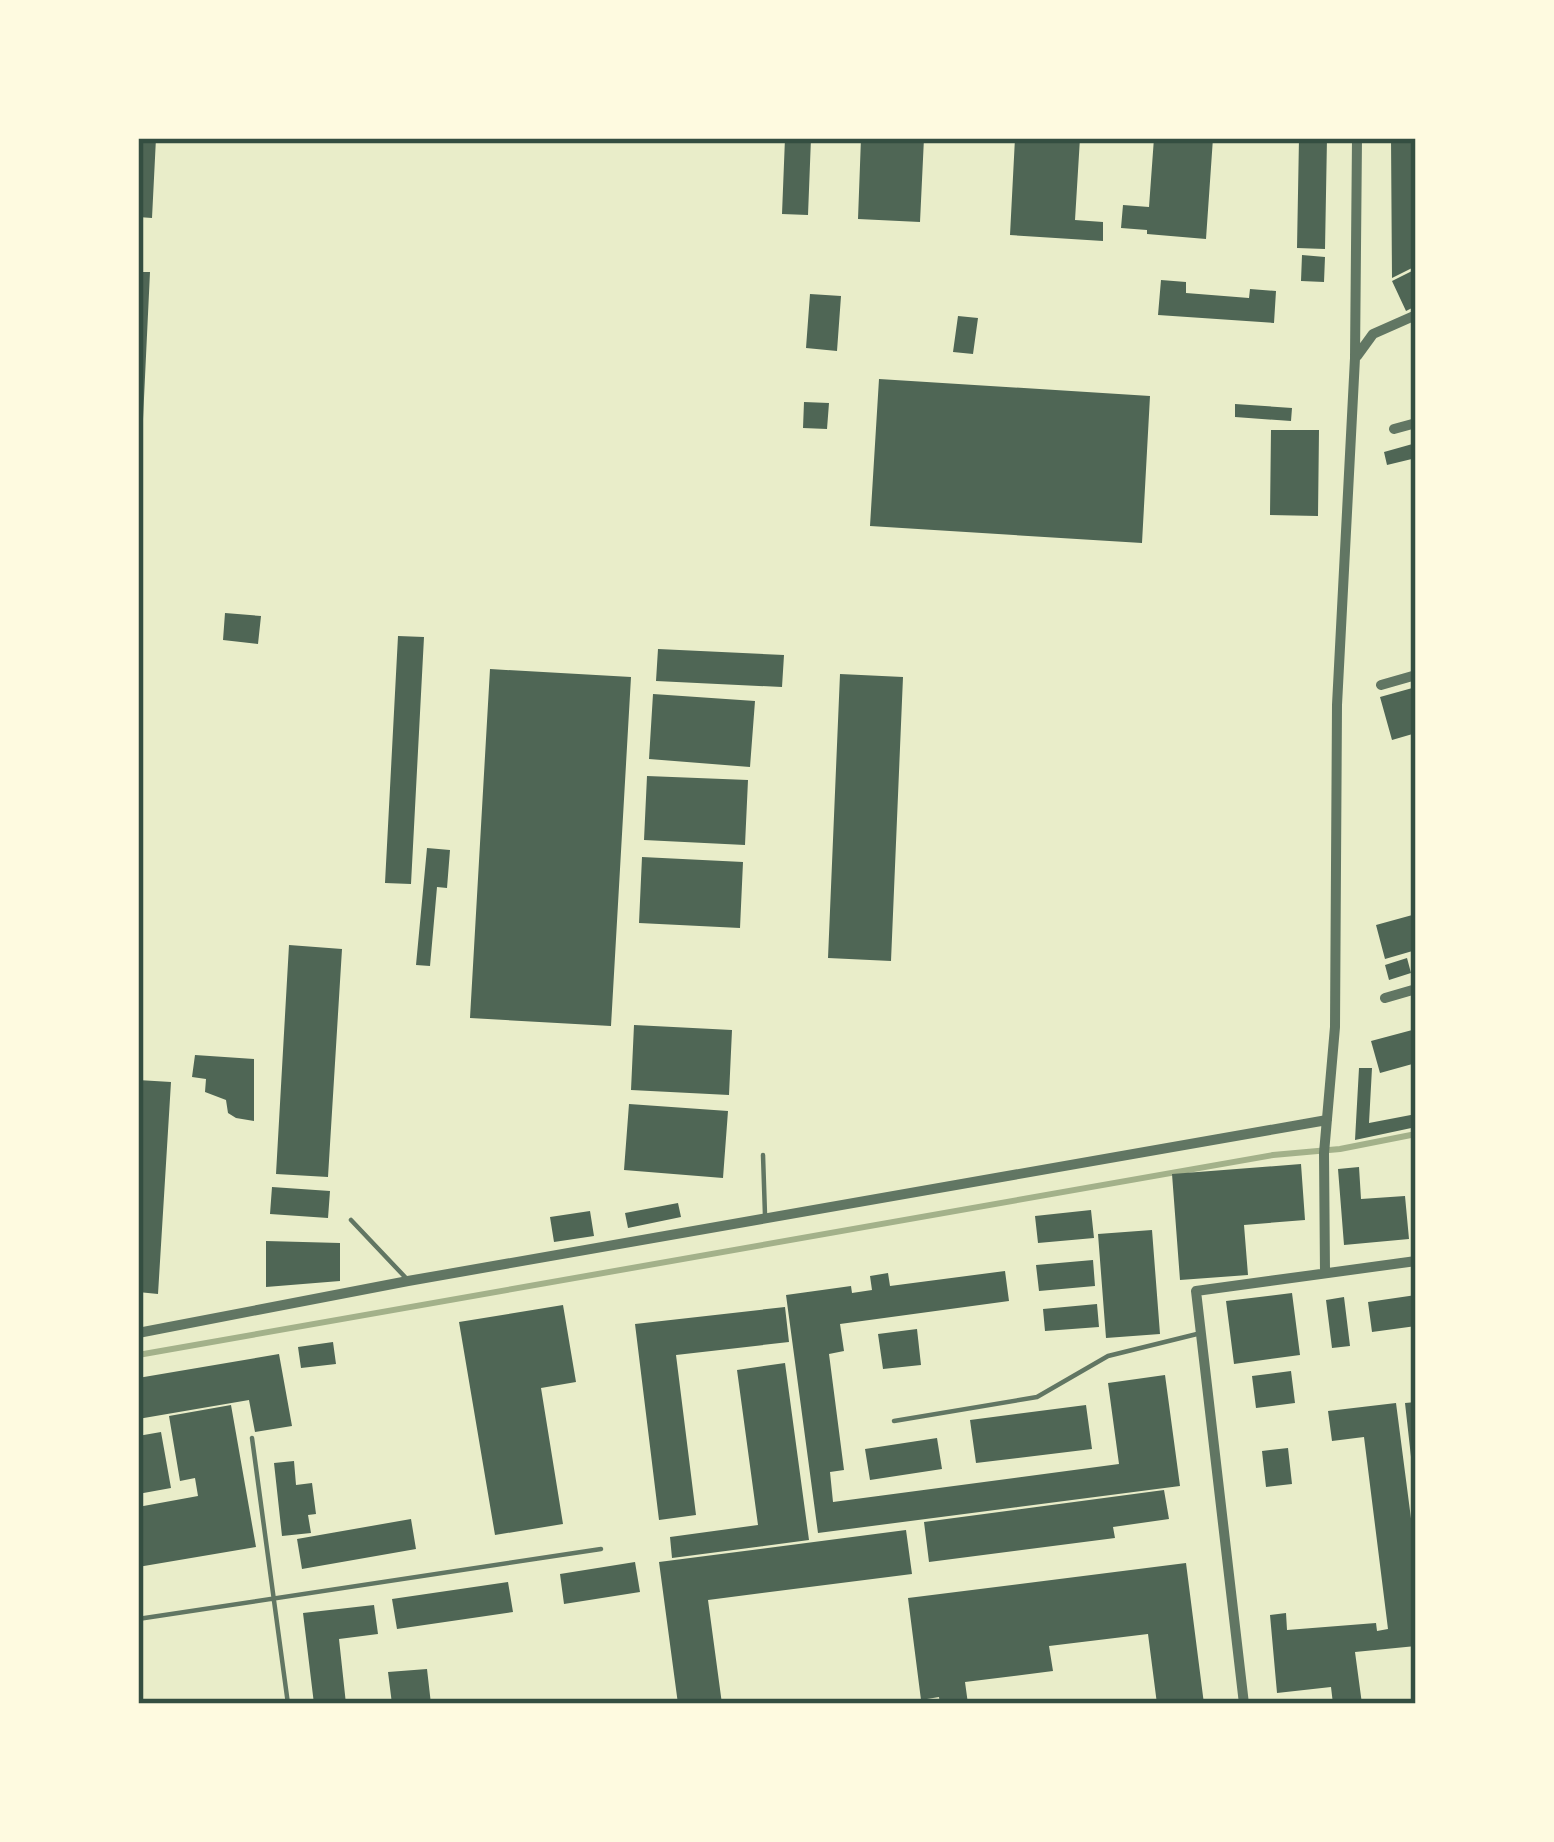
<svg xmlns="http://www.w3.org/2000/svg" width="1554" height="1842" viewBox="0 0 1554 1842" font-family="'Sofia Sans Condensed',sans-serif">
  <rect width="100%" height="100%" fill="#e9edc9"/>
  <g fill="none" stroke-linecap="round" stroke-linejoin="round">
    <path stroke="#a3b18a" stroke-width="6" d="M138,1355L1273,1155L1340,1149L1416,1134"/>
  </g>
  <path fill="#4f6655" d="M138,138H156L152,218L138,217Z
    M785,138H811L808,215L782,214Z
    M861,138H924L920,222L858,219Z
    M1015,138H1080L1075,220L1103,222V241L1010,235Z
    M1154,138H1213L1206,239L1147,234V230L1121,228L1123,205L1149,207Z
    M1299,138H1327L1325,249L1297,248Z
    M1391,138H1416V266L1392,278Z
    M1302,255L1325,257L1324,282L1301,281Z
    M1416,269V306L1406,311L1392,281Z
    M138,272H150L142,440H138Z
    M1161,280L1186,282V293L1249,298L1250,289L1276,291L1274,323L1158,315Z
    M810,294L841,296L837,351L806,348Z
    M958,316L978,318L973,354L953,352Z
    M879,379L1150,396L1142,543L870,526Z
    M804,402L829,403L827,429L803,428Z
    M1235,404L1292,408L1291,421L1235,417Z
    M1271,430H1319L1318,516L1270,515Z
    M1416,443V458L1387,465L1384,452Z
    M225,613L261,616L258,644L223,640Z
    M398,636L424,637L411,884L385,883Z
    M658,649L784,655L782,687L656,681Z
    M490,669L631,677L611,1026L470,1018Z
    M840,674L903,677L891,961L828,958Z
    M1416,687V733L1392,740L1380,697Z
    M653,694L755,701L750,767L649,759Z
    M647,776L748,780L745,845L644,840Z
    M427,848L450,850L447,888L437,887L430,966L416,965Z
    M642,857L743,862L740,928L639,923Z
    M1416,914V950L1385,959L1376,925Z
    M289,945L342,949L328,1177L276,1174Z
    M1407,958L1411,973L1389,980L1385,965Z
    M634,1025L732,1030L729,1095L631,1090Z
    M1416,1029V1063L1380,1073L1371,1041Z
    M195,1055L254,1059V1121L236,1118L228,1113L226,1100L205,1092L206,1079L192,1077Z
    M1359,1068H1372L1369,1123L1416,1114V1127L1355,1140Z
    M138,1080L171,1082L158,1294L138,1292Z
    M629,1104L728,1111L723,1178L624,1170Z
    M1301,1164L1305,1220L1244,1225L1248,1275L1180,1280L1172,1174Z
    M1359,1167L1361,1199L1405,1196L1409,1239L1344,1245L1338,1169Z
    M272,1187L330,1191L328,1218L270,1214Z
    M678,1203L681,1217L628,1228L625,1213Z
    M1091,1210L1094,1238L1038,1243L1035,1216Z
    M590,1211L594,1236L554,1242L550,1217Z
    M1152,1230L1160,1334L1106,1338L1098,1234Z
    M266,1241L340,1243V1281L266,1287Z
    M1093,1260L1095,1286L1039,1291L1036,1265Z
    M1005,1271L1009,1301L840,1324L844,1351L829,1354L844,1470L830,1472L833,1502L1119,1464L1108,1383L1165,1375L1180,1486L818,1533L786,1295L851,1286L852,1293L872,1290L870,1276L888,1273L890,1286Z
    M1292,1293L1300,1355L1234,1364L1226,1301Z
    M1416,1295V1326L1372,1332L1368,1302Z
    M1344,1297L1350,1346L1332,1348L1326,1300Z
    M1097,1304L1099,1327L1045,1331L1043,1309Z
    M563,1305L576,1382L541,1388L563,1524L495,1535L459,1322Z
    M785,1307L789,1342L676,1355L696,1515L659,1520L635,1324Z
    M917,1329L921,1365L883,1369L878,1334Z
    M333,1342L336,1364L301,1368L298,1347Z
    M279,1354L292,1426L255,1432L249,1400L138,1419V1378Z
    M785,1363L809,1540L672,1558L670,1537L758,1525L737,1370Z
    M1291,1371L1295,1403L1256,1408L1252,1376Z
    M1416,1402V1474L1413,1475L1405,1403Z
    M1396,1403L1416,1557V1646L1355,1652L1362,1704H1333L1331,1687L1277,1693L1270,1615L1286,1613L1287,1630L1376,1623L1377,1631L1388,1629L1364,1437L1332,1441L1328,1411Z
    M231,1405L256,1547L138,1567V1507L198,1496L195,1478L180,1481L169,1416Z
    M1086,1405L1092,1449L976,1463L970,1420Z
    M161,1432L171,1488L138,1494V1436Z
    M937,1438L942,1469L870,1480L865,1449Z
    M1288,1448L1292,1484L1266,1487L1262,1451Z
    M294,1461L296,1485L312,1483L316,1514L308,1515L311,1533L282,1536L274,1463Z
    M1164,1490L1169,1519L1113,1527L1115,1538L929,1562L924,1522Z
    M411,1519L416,1549L302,1569L297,1539Z
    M906,1530L912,1574L708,1600L722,1704H678L659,1562Z
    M635,1562L640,1592L564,1604L560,1574Z
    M1186,1563L1204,1704H1157L1148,1634L1049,1646L1053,1671L965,1682L968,1704H940L939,1697L921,1700L908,1598Z
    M508,1582L513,1612L397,1629L392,1599Z
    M374,1605L378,1634L339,1639L346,1704H314L303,1613Z
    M427,1669L431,1704H392L388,1672Z"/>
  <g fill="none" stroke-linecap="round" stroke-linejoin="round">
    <path stroke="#617663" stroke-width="4.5" d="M763,1155L765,1215
      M351,1220L405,1277
      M894,1421L1037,1397L1108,1356L1197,1334
      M252,1438L288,1704
      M138,1619L601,1549"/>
    <path stroke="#617663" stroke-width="10" d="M1357,356L1373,334L1416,315
      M1394,429L1416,423
      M1381,685L1416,675
      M1385,998L1416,989
      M1325,1272L1324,1153L1335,1027L1337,705L1355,358L1357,138
      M138,1333L408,1281L1327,1120
      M1244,1704L1196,1291L1416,1261"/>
  </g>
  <rect width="1554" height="1842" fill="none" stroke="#fefae0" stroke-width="282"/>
  <rect x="141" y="141" width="1272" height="1560" fill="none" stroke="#344e41" stroke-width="4.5"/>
</svg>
